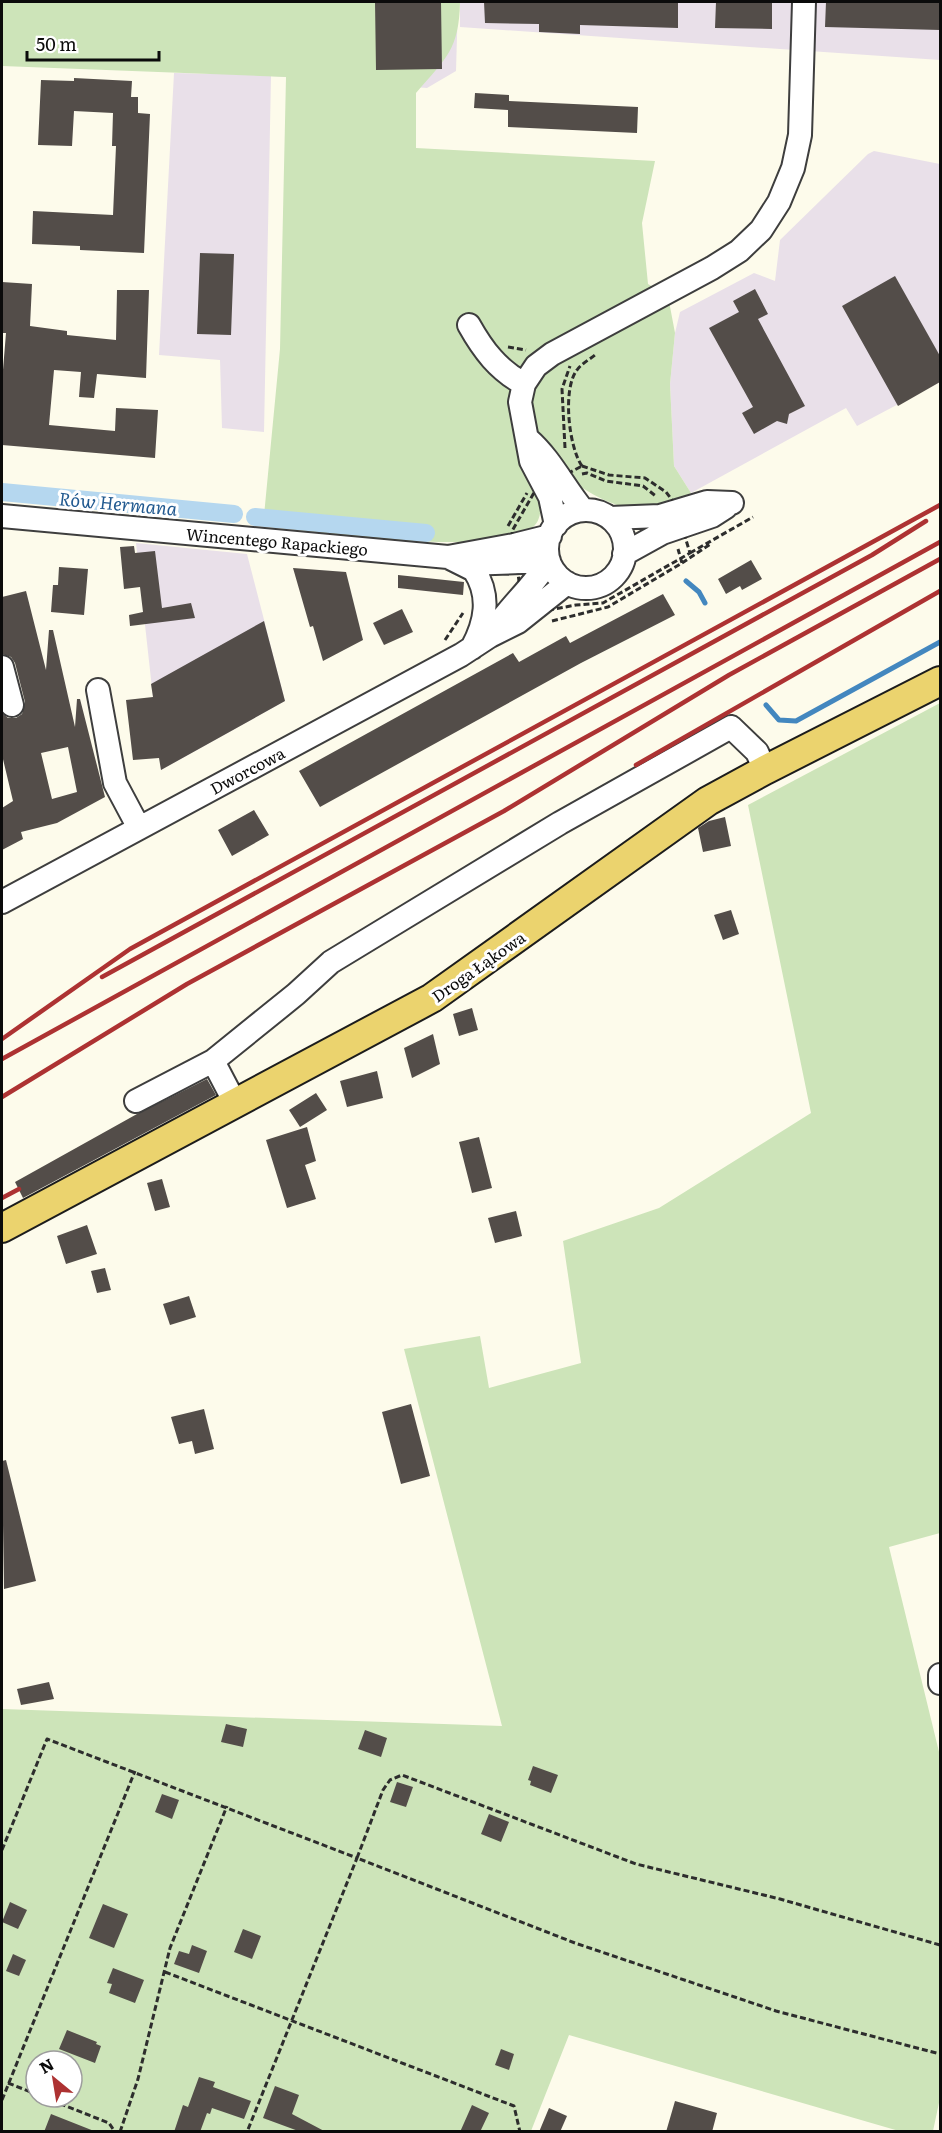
<svg xmlns="http://www.w3.org/2000/svg" width="942" height="2133" viewBox="0 0 942 2133" font-family="Literata,serif">
  <rect width="100%" height="100%" fill="#fdfbeb"/>
  <path fill="#e9e0e9" d="M216,2H458L456,71L427,88L271,76L264,432L222,428L220,360L159,355L174,73L217,74Z
    M460,2H940V60L460,27Z
    M874,151L940,164V382L857,426L846,408L691,493L674,466L670,384L675,333L680,312L754,273L775,281L780,240L868,154Z
    M136,543L247,554L285,701L161,770Z"/>
  <path fill="#cde4b9" fill-rule="evenodd" d="M2,2H460C459,50 446,58 416,93V148L655,161L642,223L648,284L668,296L675,333L670,384L674,466L691,493C681,498 667,508 657,510C624,513 594,497 569,479L541,493C541,504 542,520 533,527C496,559 316,531 263,526L280,349L286,77L2,66Z
    M940,703V1533L889,1547L940,1756V2098L933,2131H899L569,2035L531,2131L2,2132V1709L502,1726L404,1349L480,1336L489,1388L581,1363L563,1241L659,1208L811,1113L748,805ZM36,2061H72V2097H36Z"/>
  <g fill="none" stroke-linecap="round" stroke-linejoin="round">
    <path stroke="#4387bf" stroke-width="5" d="M686,581L699,592L705,603
      M766,705L779,720L796,721L940,642"/>
    <path stroke="#b5d7ef" stroke-width="18" d="M2,492L234,514
      M255,517L426,533"/>
  </g>
  <path fill="#534d49" fill-rule="evenodd" d="M375,2H441L442,69L376,70Z
    M484,2H678V28L580,25V34L539,32V24L485,23Z
    M716,2H772V29L715,28Z
    M826,2H940V30L825,27Z
    M74,78L132,81L131,97H138V113L150,114L144,253L80,250V246L32,244L33,211L113,215L116,146H112L113,113L74,111L72,146L38,145L41,80L74,81Z
    M475,93L509,95V101L638,107L637,133L508,127V110L474,108Z
    M200,253L234,254L231,335L197,334Z
    M895,276L940,356V382L898,406L842,306Z
    M2,282L32,284L30,326L67,331V335L116,340L117,290H149L146,378L97,374L94,398L79,397L81,372L54,370L49,425L115,431L116,408L158,410L155,458L2,445V382L6,333H2Z
    M755,289L768,314L758,319L805,406L789,414L787,424L777,421L754,434L742,413L753,407L709,328L739,312L733,301Z
    M134,546L135,553L155,551L162,608L191,603L195,618L130,626L129,615L143,612L140,587L124,589L120,547Z
    M751,560L762,579L742,590L740,586L726,594L718,579Z
    M59,567L88,569L84,615L51,612L53,585H58Z
    M293,568L346,572L363,640L323,661L313,626L310,627Z
    M398,575L464,582L463,595L398,588Z
    M26,591L46,670L49,630H53L75,727L77,699H80L105,797L57,823L21,832L23,839L2,850V808L13,801L2,755V713L8,718H16L22,714L25,702L15,663L11,657L2,654V597ZM68,747L77,792L52,799L41,753Z
    M663,594L675,615L581,663L320,807L299,771L513,653L519,662L566,636L570,643Z
    M402,609L413,632L384,645L373,623Z
    M264,621L285,701L161,770L159,758L133,760L126,700L153,697L151,684Z
    M254,810L269,835L232,856L218,830Z
    M725,817L731,846L703,852L698,828L709,821Z
    M731,910L739,934L723,940L714,915Z
    M472,1008L478,1030L459,1036L453,1014Z
    M433,1034L440,1064L412,1078L404,1048Z
    M377,1071L383,1098L347,1107L340,1081Z
    M207,1079L216,1095L23,1198L15,1182L137,1114Z
    M316,1093L327,1110L300,1127L289,1110Z
    M307,1127L316,1161L305,1165L316,1199L287,1208L266,1140Z
    M479,1137L492,1188L472,1193L459,1142Z
    M162,1179L170,1207L155,1211L147,1183Z
    M516,1211L522,1236L495,1243L488,1218Z
    M87,1225L97,1254L66,1264L57,1236Z
    M105,1268L111,1290L97,1293L91,1271Z
    M189,1296L196,1317L170,1325L163,1304Z
    M411,1404L430,1476L401,1484L382,1412Z
    M204,1409L214,1449L195,1454L192,1441L179,1444L171,1417Z
    M6,1460L36,1581L4,1589L2,1461Z
    M49,1682L54,1699L21,1705L17,1689Z
    M226,1724L247,1729L243,1747L221,1742Z
    M365,1730L387,1738L381,1757L358,1749Z
    M533,1766L558,1775L551,1793L530,1785L531,1781L528,1780Z
    M397,1782L413,1787L406,1807L390,1802Z
    M162,1794L179,1800L172,1819L155,1812Z
    M489,1814L509,1822L501,1842L481,1834Z
    M10,1902L27,1910L18,1929L2,1922Z
    M103,1904L128,1914L114,1948L89,1938Z
    M243,1929L261,1936L252,1959L234,1952Z
    M192,1945L207,1951L199,1973L174,1964L179,1951L189,1954Z
    M13,1954L26,1960L19,1976L6,1971Z
    M113,1968L144,1980L135,2003L109,1993L112,1984L107,1983Z
    M67,2030L97,2042L96,2044L101,2046L95,2063L59,2049Z
    M501,2049L514,2054L509,2070L495,2065Z
    M199,2077L215,2082L213,2087L251,2101L244,2119L212,2108L210,2114L207,2113L200,2132H174L183,2105L188,2107Z
    M275,2086L299,2095L292,2114L326,2132H301L263,2118Z
    M675,2101L717,2113L712,2132H666Z
    M472,2105L489,2113L480,2132H460Z
    M549,2108L567,2116L560,2132H539Z
    M51,2114L94,2131V2132H44Z"/>
  <g fill="none" stroke-linecap="round" stroke-linejoin="round">
    <g stroke="#3e3e3e" stroke-width="26">
      <path id="minor" d="M469,325C483,350 498,370 524,384
        M528,439C551,459 564,487 583,510
        M547 549a39 39 0 1 1 78 0a39 39 0 1 1-78 0Z
        M2,516L448,557L514,545L550,536
        M610,518L660,516L707,502L732,503
        M556,525L550,497L531,461L520,402L524,384L536,366L552,354L712,268L739,251L761,230L779,202L793,168L800,135L804,2
        M624,554L662,533L712,516L726,507
        M448,557L474,570C491,596 486,622 472,648
        M465,564L549,561
        M491,634C508,608 532,588 549,561
        M2,667L12,705
        M98,690L115,783L139,828
        M2,902L461,655L490,636L518,622L567,583
        M213,1061L296,994L331,962L560,823L731,727L757,752L765,770
        M136,1101L213,1061L235,1103
        M940,1675V1683"/>
    </g>
    <g stroke="#1c1c1c" stroke-width="32">
      <path id="major" d="M2,1228L432,998L708,801L765,770L940,681"/>
    </g>
    <path stroke="#2d2d2d" stroke-width="3" stroke-dasharray="6 3" stroke-linecap="butt" d="M508,347L526,350
      M565,448L562,389L570,366
      M582,466L609,475L645,478L666,492L675,504L690,553L603,603L576,605L549,610L519,581L512,531L535,491Z
      M582,466C569,448 562,389 577,370C581,364 590,359 595,355
      M582,474L587,473L606,481L643,486L657,497
      M508,526L527,493
      M690,553L753,517
      M682,563L712,543
      M552,621L608,607L682,563L678,549
      M445,640L463,613
      M2,1850L47,1739L357,1858L247,2132
      M940,1945L780,1899L636,1864L402,1775L390,1780L383,1790L357,1858L575,1943L776,2011L940,2054
      M165,1972L514,2106L520,2132
      M8,2083L36,2094
      M43,2097L109,2123L115,2132
      M2,2100L135,1771
      M120,2132L138,2079L170,1948L227,1806"/>
    <use href="#minor" stroke="#fff" stroke-width="22"/>
    <use href="#major" stroke="#ebd36e" stroke-width="28"/>
    <path stroke="#ad3232" stroke-width="4.5" d="M636,765L940,591
      M102,977L872,555L926,521
      M2,1039L130,949L940,505
      M2,1059L940,542
      M2,1097L187,984L504,811L729,675L940,559
      M2,1198L19,1189"/>
  </g>
  <g text-anchor="middle" dominant-baseline="central" stroke-width="6" stroke-linejoin="round" paint-order="stroke">
    <g font-size="16" fill="#0b0b0b" stroke="#fff">
      <text transform="translate(277 541) rotate(5)">Wincentego Rapackiego</text>
      <text transform="translate(247 770) rotate(-28)">Dworcowa</text>
      <text transform="translate(478 966) rotate(-35)">Droga Łąkowa</text>
    </g>
    <g font-size="18" font-style="italic" fill="#225a90" stroke="#fff">
      <text transform="translate(118 503) rotate(5)">Rów Hermana</text>
    </g>
  </g>
  <rect width="942" height="2133" fill="none" stroke="#0b0b0b" stroke-width="6"/>
  <g transform="translate(54 2079) rotate(330)"><circle r="28" fill="#ffffff" stroke="#9d9d9d" stroke-width="1.5"/>
  <path d="M0-4.5L10 22L0 15L-10 22Z" fill="#ad3232"/>
  <text y="-9" font-size="16" font-weight="bold" text-anchor="middle" fill="#0b0b0b">N</text>
  </g>
  <path d="M27 51v9h132v-9" fill="none" stroke="#0b0b0b" stroke-width="3"/>
  <text x="36" y="51" font-size="18" fill="#0b0b0b" stroke="#ffffff" stroke-width="4.5" paint-order="stroke">50 m</text>
</svg>
